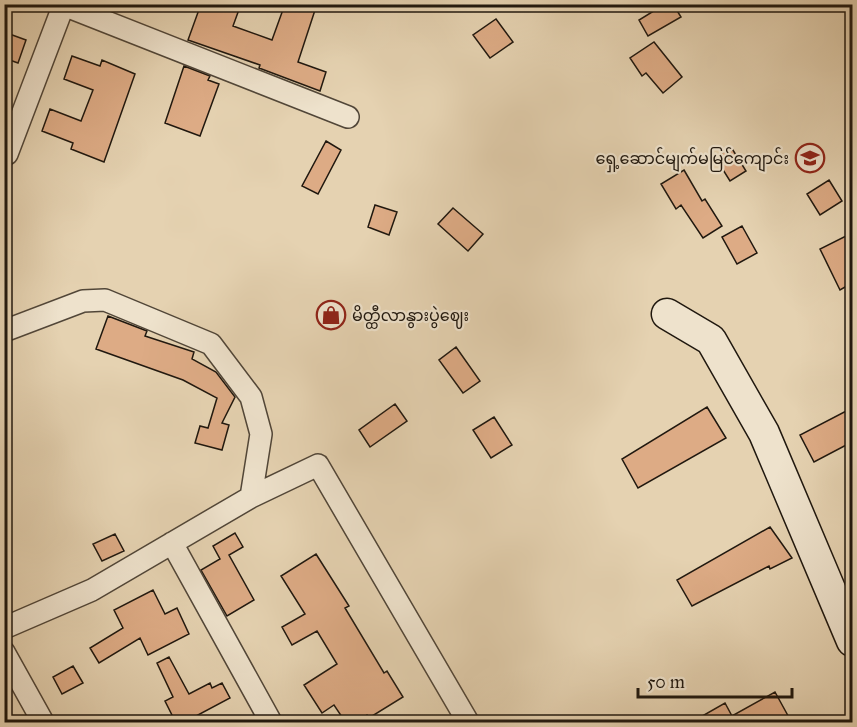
<svg xmlns="http://www.w3.org/2000/svg" width="857" height="727" viewBox="0 0 857 727" font-family="'IM FELL Great Primer','Noto Sans Myanmar',serif">
  <rect width="100%" height="100%" fill="#e5d2b1"/>
  <filter id="stains"><feTurbulence type="fractalNoise" baseFrequency=".00333" numOctaves="4"/><feColorMatrix values="0 0 0 0 .2 0 0 0 0 .09 0 0 0 0 .02 0 0 0 .5 -.17"/></filter>
  <radialGradient id="worn" r=".72"><stop offset=".6" stop-color="#630" stop-opacity="0"/><stop offset="1" stop-color="#630" stop-opacity=".3"/></radialGradient>
  <path fill="#ddab85" stroke="#20180f" stroke-width="1.5" d="M201,4H241L233,26L272,40L285,4H317L298,62L326,72L320,91L259,68L260,65L188,40Z
    M665,4H673L681,17L648,36L639,20Z
    M496,19L513,42L490,58L473,35Z
    M4,32L26,40L18,63L4,58Z
    M654,42L682,77L663,93L646,73L642,76L630,58Z
    M72,56L100,66L102,60L135,74L104,162L71,149L73,143L42,131L50,109L81,121L93,90L64,79Z
    M184,66L210,76L208,80L219,84L200,136L165,123Z
    M326,141L341,150L318,194L302,186Z
    M731,147L746,171L730,181L715,157Z
    M684,170L702,201L705,199L722,226L703,238L681,205L676,209L661,184Z
    M829,180L842,201L820,215L807,194Z
    M375,205L397,212L389,235L368,227Z
    M453,208L483,234L468,251L438,224Z
    M742,226L757,253L737,264L722,237Z
    M852,233V283L840,290L820,249Z
    M108,316L147,331L145,336L194,352L192,359L216,372L235,397L222,423L229,425L222,450L195,443L200,426L208,428L217,398L183,380L96,349Z
    M456,347L480,381L463,393L439,360Z
    M395,404L407,421L370,447L359,430Z
    M707,407L726,438L638,488L622,459Z
    M852,408V442L814,462L800,435Z
    M494,417L512,445L491,458L473,430Z
    M770,527L792,558L770,569L769,566L692,606L677,580Z
    M235,533L243,547L229,555L254,600L227,616L201,570L220,559L213,546Z
    M115,534L124,551L102,561L93,544Z
    M316,554L349,606L345,608L384,673L387,671L403,697L369,718L367,715L356,723H346L334,705L322,713L304,685L337,664L317,631L292,645L282,627L305,614L281,576Z
    M153,590L165,614L177,608L189,634L148,655L140,638L99,663L90,648L123,628L114,610Z
    M169,657L189,694L210,683L212,688L222,683L230,698L183,723H176L165,701L173,697L157,663Z
    M73,666L83,683L62,694L53,677Z
    M775,692L792,723H690L725,703L732,716Z"/>
  <g fill="none" stroke-linecap="round" stroke-linejoin="round">
    <g stroke="#514638" stroke-width="24">
      <path id="street" d="M61,4L348,117
        M7,154L64,4
        M4,331L83,301L105,300L211,344L251,397L261,434L251,497L92,590L4,628
        M251,497L318,465L468,722
        M172,543L271,722
        M4,652L43,722"/>
    </g>
    <g stroke="#20180f" stroke-width="33">
      <path id="secondary" d="M667,314L711,340L764,433L852,641"/>
    </g>
    <use href="#street" stroke="#eee2cc" stroke-width="21"/>
    <use href="#secondary" stroke="#eee2cc" stroke-width="30"/>
  </g>
  <defs>
    <g id="school-ring" transform="scale(1.5)"><circle r="9.5" fill="#eee2cc" stroke="#8f2418" stroke-width="1.5"/><path d="M0-5L7-2L0 1L-7-2ZM-4 1L0 2.5L4 1V4Q0 6-4 4Z" fill="#8f2418"/></g>
    <g id="shop-ring" transform="scale(1.5)"><circle r="9.5" fill="#eee2cc" stroke="#8f2418" stroke-width="1.5"/><path d="M-5-2.5h2.3a2.7 3.5 0 0 1 5.4 0H5L5.5 6h-11ZM-1.5-2.5h3a1.5 2.3 0 0 0-3 0Z" fill="#8f2418"/></g>
  </defs>
  <g fill-rule="evenodd">
    <use href="#school-ring" x="810" y="158"/>
    <use href="#shop-ring" x="331" y="315"/>
  </g>
  <g text-anchor="middle" dominant-baseline="central" stroke-width="4.5" stroke-linejoin="round" paint-order="stroke">
    <g font-size="16" fill="#20180f" stroke="#eee2cc" text-anchor="end">
      <text x="789" y="158">ရှေ့ဆောင်မျက်မမြင်ကျောင်း</text>
      <text x="352" y="315" text-anchor="start">မိတ္ထီလာနွားပွဲဈေး</text>
    </g>
  </g>
  <rect width="857" height="727" fill="none" stroke="#e5d2b1" stroke-width="24"/>
  <rect x="6" y="6" width="845" height="715" fill="none" stroke="#20180f" stroke-width="3"/>
  <rect x="12" y="12" width="833" height="703" fill="none" stroke="#20180f" stroke-width="1.5"/>
  <path d="M638 688v9h154v-9" fill="none" stroke="#20180f" stroke-width="3"/>
  <text x="647" y="688" font-size="18" fill="#20180f" stroke="#eee2cc" stroke-width="4.5" paint-order="stroke">50 m</text>
  <rect width="100%" height="100%" filter="url(#stains)"/>
  <rect width="100%" height="100%" fill="url(#worn)"/>
</svg>
